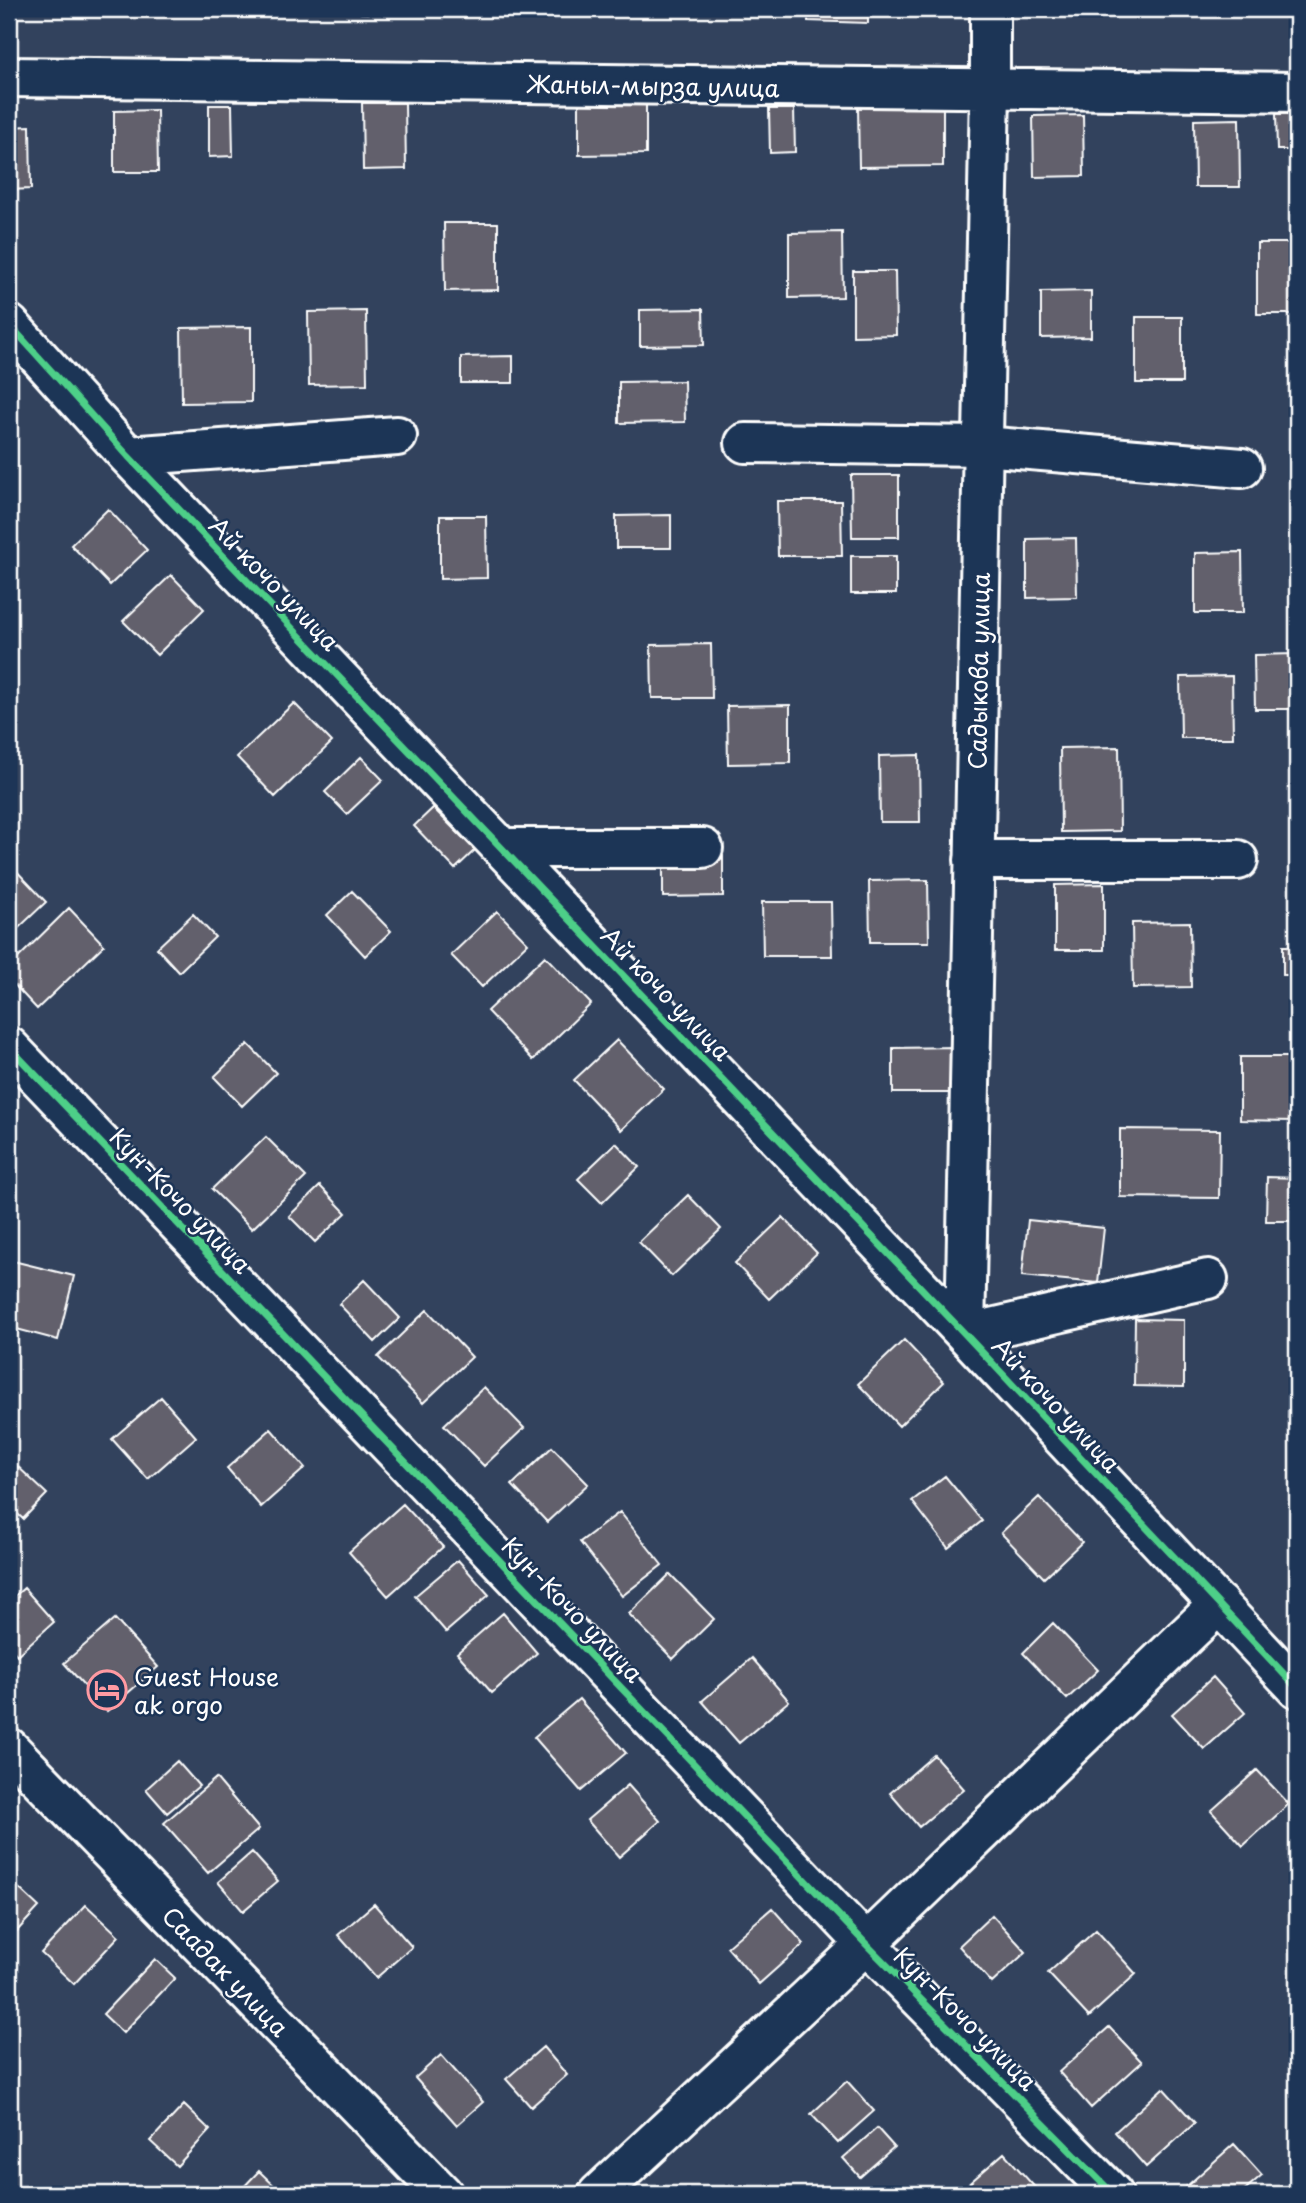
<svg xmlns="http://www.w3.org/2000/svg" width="1306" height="2203" viewBox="0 0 1306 2203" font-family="'Playpen Sans',sans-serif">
  <rect width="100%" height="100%" fill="#32425d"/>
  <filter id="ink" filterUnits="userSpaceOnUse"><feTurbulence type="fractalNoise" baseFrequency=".0143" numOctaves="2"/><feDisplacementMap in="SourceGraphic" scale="14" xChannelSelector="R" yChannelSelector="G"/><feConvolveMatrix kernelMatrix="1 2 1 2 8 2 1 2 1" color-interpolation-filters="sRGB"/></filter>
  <g filter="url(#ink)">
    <path fill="#62606c" stroke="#fff" stroke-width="2" d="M361,9H445V15L361,13Z
      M808,9H868V23L808,21Z
      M1192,9H1267V11Z
      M646,98V154L579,155V99Z
      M362,103H405L406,169L363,170Z
      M209,105H232L233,156L209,157Z
      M943,106V166L859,167L858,107Z
      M769,109H794L795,152L770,153Z
      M157,110L158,172H114V111Z
      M1276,114H1297V150H1277Z
      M1083,115L1084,176L1034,177L1033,116Z
      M1239,119L1240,187H1195L1194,120Z
      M30,126L31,189L9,190V127Z
      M444,223H498V290L445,291Z
      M842,232L843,297L789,298V233Z
      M1257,243H1297V314H1257Z
      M853,271H895L896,335L853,336Z
      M1091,291V337L1041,338V292Z
      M703,309L704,345L640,346V310Z
      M366,311L367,384L309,385L308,312Z
      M1136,317H1182V383H1136Z
      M251,327V402L182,403L181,328Z
      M513,356V383H461V357Z
      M684,381L685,422L619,423V382Z
      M851,475H899V537H852Z
      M777,501H841L842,556H778Z
      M108,509L147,550L110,585L71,545Z
      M671,515V548H616V516Z
      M440,516H486L487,578L440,579Z
      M1076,538L1077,597L1027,598V539Z
      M1242,552L1243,613H1195V553Z
      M851,556H896V594H851Z
      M171,575L204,609L157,655L123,621Z
      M711,644L712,698H652L651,645Z
      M1297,654V709H1255L1254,655Z
      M1232,676L1233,738H1181L1180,677Z
      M294,703L332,742L275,797L237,757Z
      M790,705V763L728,764L727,706Z
      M1294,725H1297V768H1294Z
      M1119,747L1120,831L1061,832L1060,748Z
      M919,755L920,822H880L879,756Z
      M361,757L383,780L347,814L325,792Z
      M433,808L475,850L455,869L414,826Z
      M723,856V896L663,897V857Z
      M9,863L46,902L9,937Z
      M928,880L929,942H870L869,881Z
      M1104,884V950H1055V885Z
      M352,891L391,931L365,956L327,915Z
      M762,902H831L832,956H763Z
      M69,908L104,945L37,1009L9,979V967Z
      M497,911L528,943L482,987L451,955Z
      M193,914L215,937L179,972L157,948Z
      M1190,922L1191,987L1133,988L1132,923Z
      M1283,946H1297V975H1283Z
      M545,956L591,1004L533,1060L487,1011Z
      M617,1040L664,1089L621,1130L574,1080Z
      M248,1044L276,1073L242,1106L214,1077Z
      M957,1047V1093H893V1048Z
      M1240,1057H1297V1121L1240,1120Z
      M1120,1129L1220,1130L1219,1198L1120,1197Z
      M266,1137L306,1177L252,1229L212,1189Z
      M616,1143L639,1167L602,1203L578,1179Z
      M1267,1177L1297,1178V1221H1266Z
      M320,1186L346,1213L315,1242L289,1216Z
      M688,1195L721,1229L672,1276L639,1242Z
      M783,1217L817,1253L769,1299L735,1263Z
      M1028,1220L1104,1228L1098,1283L1022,1276Z
      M9,1260L74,1276L58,1340L9,1327Z
      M364,1280L400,1318L375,1342L339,1304Z
      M427,1310L472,1357L423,1403L378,1357Z
      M1135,1319L1184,1320V1387L1134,1386Z
      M904,1340L944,1382L899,1426L858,1384Z
      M1289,1371H1297V1418H1288Z
      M484,1387L524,1428L484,1466L444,1425Z
      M161,1397L196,1437L148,1479L112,1439Z
      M271,1429L305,1468L261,1507L227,1468Z
      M552,1447L588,1484L547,1522L512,1485Z
      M14,1463L47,1494L23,1519L9,1506V1469Z
      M945,1476L982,1521L948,1548L912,1501Z
      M1039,1497L1082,1542L1044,1578L1001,1533Z
      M403,1504L443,1547L388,1596L349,1552Z
      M620,1512L662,1565L622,1596L580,1542Z
      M458,1560L489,1595L446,1632L415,1596Z
      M670,1574L714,1619L673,1659L629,1614Z
      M24,1588L54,1622L17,1655L9,1646V1601Z
      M503,1613L537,1653L492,1693L457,1653Z
      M115,1619L158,1667L107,1711L64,1663Z
      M1053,1623L1098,1670L1067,1699L1023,1653Z
      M752,1658L789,1701L739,1743L702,1701Z
      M1213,1677L1245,1713L1204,1749L1172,1714Z
      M579,1699L626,1753L581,1791L534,1737Z
      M934,1755L964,1789L919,1827L890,1793Z
      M177,1761L199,1786L167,1813L146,1789Z
      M1257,1770L1289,1804L1243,1846L1211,1811Z
      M216,1778L259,1829L208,1873L164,1823Z
      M628,1785L660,1821L619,1857L587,1820Z
      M252,1852L278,1881L243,1911L218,1882Z
      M10,1880L39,1907L17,1931L9,1924Z
      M374,1904L412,1947L376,1978L338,1935Z
      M86,1905L119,1936L74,1984L41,1953Z
      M772,1908L804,1944L759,1984L727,1947Z
      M992,1915L1026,1952L992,1983L959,1946Z
      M1096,1930L1136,1974L1089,2017L1048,1973Z
      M155,1959L175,1978L123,2033L103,2014Z
      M1109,2027L1142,2062L1091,2108L1059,2072Z
      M543,2047L567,2075L531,2107L506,2079Z
      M441,2055L483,2102L457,2125L415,2078Z
      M847,2081L874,2111L838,2143L811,2114Z
      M1163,2088L1195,2123L1146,2167L1115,2132Z
      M184,2105L210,2130L177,2166L150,2141Z
      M877,2128L894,2147L860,2177L843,2158Z
      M1234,2144L1262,2175L1240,2194H1178Z
      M1004,2153L1041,2194H957Z
      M259,2171L283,2194H237Z"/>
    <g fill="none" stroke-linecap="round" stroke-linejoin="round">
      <g stroke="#fff" stroke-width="44">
        <path id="minor" d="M990,9V89L965,1334L1208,1279
          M9,77L1297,92
          M9,324L128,456L965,1334L1297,1688
          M745,443L983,446L1242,468
          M128,456L397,436
          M502,848H703
          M974,860H1238
          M9,1047L866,1944L1113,2194
          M9,1748L443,2194
          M598,2194L866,1944L1219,1604"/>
      </g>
      <use href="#minor" stroke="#1d3557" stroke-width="38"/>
      <g stroke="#1d3557" stroke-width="11">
        <path id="cycleway" d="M9,324L128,456L965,1334L1297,1688
          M9,1047L866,1944L1113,2194"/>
      </g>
      <use href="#cycleway" stroke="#4dcf88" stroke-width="7"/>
    </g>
  </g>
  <defs>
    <g id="hotel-ring" transform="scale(2.0125)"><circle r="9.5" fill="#1d3557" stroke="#ff9aa2" stroke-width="1.5"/><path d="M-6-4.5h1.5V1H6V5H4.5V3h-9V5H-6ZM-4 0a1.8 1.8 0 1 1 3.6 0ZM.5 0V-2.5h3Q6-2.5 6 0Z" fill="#ff9aa2"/></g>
  </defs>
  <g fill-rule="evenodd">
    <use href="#hotel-ring" x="107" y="1690"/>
  </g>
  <g text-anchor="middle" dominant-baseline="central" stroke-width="5" stroke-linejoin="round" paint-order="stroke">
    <g font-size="24" fill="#fff" stroke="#1d3557">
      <text transform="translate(653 85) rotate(1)">Жаныл-мырза улица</text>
      <text transform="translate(275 583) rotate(46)">Ай кочо улица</text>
      <text transform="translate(978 671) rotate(-89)">Садыкова улица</text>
      <text transform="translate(667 993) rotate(46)">Ай кочо улица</text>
      <text transform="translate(181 1200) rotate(46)">Кун-Кочо улица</text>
      <text transform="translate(1057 1404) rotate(47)">Ай кочо улица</text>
      <text transform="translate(573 1609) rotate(46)">Кун-Кочо улица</text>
      <text transform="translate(226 1971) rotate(46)">Саадак улица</text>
      <text transform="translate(966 2018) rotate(45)">Кун-Кочо улица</text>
    </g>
    <g font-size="24" fill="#fff" stroke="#1d3557" text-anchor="start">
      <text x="134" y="1676">Guest House<tspan x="134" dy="28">ak orgo</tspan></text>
    </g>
  </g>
  <rect width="1306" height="2203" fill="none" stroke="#1d3557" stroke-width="35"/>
  <rect x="18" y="18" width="1271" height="2168" fill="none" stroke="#fff" stroke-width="2.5" filter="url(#ink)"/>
</svg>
